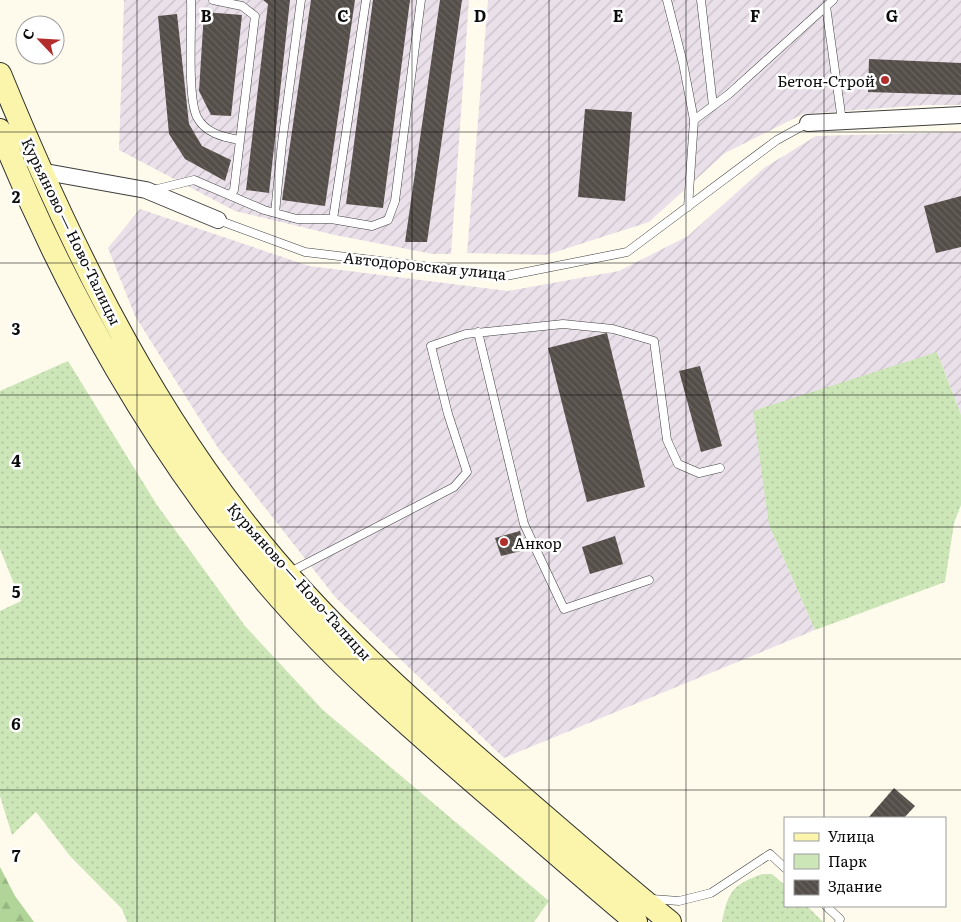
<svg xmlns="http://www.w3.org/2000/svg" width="961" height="922" viewBox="0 0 961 922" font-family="Literata,serif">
  <defs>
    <pattern id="industrial-furrows" width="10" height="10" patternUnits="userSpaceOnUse" patternTransform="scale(1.25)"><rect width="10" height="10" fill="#eae0ea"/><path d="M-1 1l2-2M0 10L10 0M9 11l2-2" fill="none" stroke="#c8bfc8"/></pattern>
    <pattern id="green-dots" width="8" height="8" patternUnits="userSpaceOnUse" patternTransform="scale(1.25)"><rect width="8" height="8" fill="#cde6b8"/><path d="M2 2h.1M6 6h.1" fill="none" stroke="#afc49d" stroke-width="1.8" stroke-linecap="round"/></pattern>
    <pattern id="forest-firs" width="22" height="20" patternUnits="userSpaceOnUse" patternTransform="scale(1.25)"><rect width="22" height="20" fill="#b1d598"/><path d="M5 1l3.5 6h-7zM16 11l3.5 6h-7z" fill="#97b682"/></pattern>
    <pattern id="building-back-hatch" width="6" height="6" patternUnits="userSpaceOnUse" patternTransform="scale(1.25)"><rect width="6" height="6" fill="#544e49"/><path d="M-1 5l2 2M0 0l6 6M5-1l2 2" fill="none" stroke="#68635f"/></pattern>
  </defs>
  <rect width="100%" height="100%" fill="#fefbec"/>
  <path fill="url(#industrial-furrows)" d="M124,0H469L451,254H433L335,235L235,211L119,150Z
    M488,0H961V105H926L803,114L725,153L649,222L546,255L467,253Z
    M961,132V415L937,352L769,525L815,630L504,758L336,598L218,448L135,316L108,248L140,209L309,266L508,291L619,271L688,236L764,168L816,136Z"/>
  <path fill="url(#green-dots)" d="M937,352L961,415V505L954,523L945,582L815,630L769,525L753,411Z
    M68,361L157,505L245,626L323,710L549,901L534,922H127L122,909L70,856L36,812L12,835L0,796V611L21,601L0,549V391Z
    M762,874H772L785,885V906H807L823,922H722C728,891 733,885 762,874Z"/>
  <path fill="url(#forest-firs)" d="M0,867L15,896L34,922H0Z"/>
  <path fill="url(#building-back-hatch)" d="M263,0H290L269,193L246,190L268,4Z
    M311,0H355L325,206L282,200Z
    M373,0H410L383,208L346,204Z
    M440,0H462L427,242H405Z
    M204,12L242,15L231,116L211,115L199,91Z
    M177,14L189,124L202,146L231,160L225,181L185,159L169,134L158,16Z
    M869,59L961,63V95L868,92Z
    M585,109L632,112L625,201L578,197Z
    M961,196V247L936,253L924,206Z
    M607,333L645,487L587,502L548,348Z
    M700,366L722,446L701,452L679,371Z
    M520,531L525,550L501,556L495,538Z
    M615,536L623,564L590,574L582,547Z
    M894,788L915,806L904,818H868Z"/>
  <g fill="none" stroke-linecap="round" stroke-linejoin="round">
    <g stroke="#3f3f3f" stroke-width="9">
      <path id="lane" d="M191,0C192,26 187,97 197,117C205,133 223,137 239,140
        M213,0L242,6L255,16L234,190L230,195
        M667,0L683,63L694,120
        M701,0L713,106
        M826,6L842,121
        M153,190L194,180L264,210L297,219H331L372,226L388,220L395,201L421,0
        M688,207L694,120L729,94L833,0
        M275,213L282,143L301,0
        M333,219L366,0
        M218,220L305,252L506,276L627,252L777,140L808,123
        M478,332L524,524L564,609L649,580
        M290,572L454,487L467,472L448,414L431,346L466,334L563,324L613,329L654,341L667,440L678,464L699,473L720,468
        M652,899L679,901L711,893L770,854L785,868
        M826,906L840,919L839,922"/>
    </g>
    <g stroke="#3f3f3f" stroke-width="18">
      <path id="street" d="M808,123L961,115
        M40,171L146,190L218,220"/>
    </g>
    <g stroke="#2e2e2e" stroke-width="24">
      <path id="secondary" d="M0,74C65,233 141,391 248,527C324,624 417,706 510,786C563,832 616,878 670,922
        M0,130C64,291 157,455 270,587C335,663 412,729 487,794C537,837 586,880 636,922"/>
    </g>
    <use href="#lane" stroke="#fff" stroke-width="8"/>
    <use href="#street" stroke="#fff" stroke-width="16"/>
    <use href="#secondary" stroke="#faf5ab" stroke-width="22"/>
  </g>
  <path fill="none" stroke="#0c0c0c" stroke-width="1" stroke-opacity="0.55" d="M137,0V922M275,0V922M412,0V922M549,0V922M686,0V922M824,0V818M0,132H961M0,263H961M0,395H961M0,527H961M0,659H961M0,790H961M824,906V922"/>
  <g fill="#b22e2d" stroke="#fff" stroke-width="2">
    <circle cx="885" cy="80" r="5"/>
    <circle cx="504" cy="542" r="5"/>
  </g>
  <g text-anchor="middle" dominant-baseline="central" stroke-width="5" stroke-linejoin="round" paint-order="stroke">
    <g font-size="15" fill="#0c0c0c" stroke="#fff" text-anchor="end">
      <text x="875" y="80">Бетон-Строй</text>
      <text x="514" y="542" text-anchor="start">Анкор</text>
    </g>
    <g font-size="15" fill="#0c0c0c" stroke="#fff">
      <text transform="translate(72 231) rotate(64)">Курьяново — Ново-Талицы</text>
      <text transform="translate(425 265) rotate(6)">Автодоровская улица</text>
      <text transform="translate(300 581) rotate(48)">Курьяново — Ново-Талицы</text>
    </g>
  </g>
  <g font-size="16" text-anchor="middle" font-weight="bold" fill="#0c0c0c" stroke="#fff" stroke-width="5" stroke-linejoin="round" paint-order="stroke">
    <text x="206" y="22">B</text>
    <text x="343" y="22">C</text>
    <text x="480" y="22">D</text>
    <text x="618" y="22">E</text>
    <text x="755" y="22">F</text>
    <text x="892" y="22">G</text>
    <text x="16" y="203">2</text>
    <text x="16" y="335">3</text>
    <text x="16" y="467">4</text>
    <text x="16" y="598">5</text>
    <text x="16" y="730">6</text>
    <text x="16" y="862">7</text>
  </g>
  <rect x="784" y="817" width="162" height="90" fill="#ffffff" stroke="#9e9e9e"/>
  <rect x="794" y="833" width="25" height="8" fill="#faf5ab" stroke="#9e9e9e"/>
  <text x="828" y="842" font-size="15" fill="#0c0c0c">Улица</text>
  <rect x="794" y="854" width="25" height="15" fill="#cde6b8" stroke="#9e9e9e"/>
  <text x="828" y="867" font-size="15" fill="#0c0c0c">Парк</text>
  <rect x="794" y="880" width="25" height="15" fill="url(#building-back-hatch)" stroke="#9e9e9e"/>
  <text x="828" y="892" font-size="15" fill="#0c0c0c">Здание</text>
  <g transform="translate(40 40) rotate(295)"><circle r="24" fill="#ffffff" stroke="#9e9e9e"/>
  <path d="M0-4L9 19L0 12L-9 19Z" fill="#b22e2d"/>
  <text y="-8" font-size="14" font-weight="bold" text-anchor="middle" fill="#0c0c0c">С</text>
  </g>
</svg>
